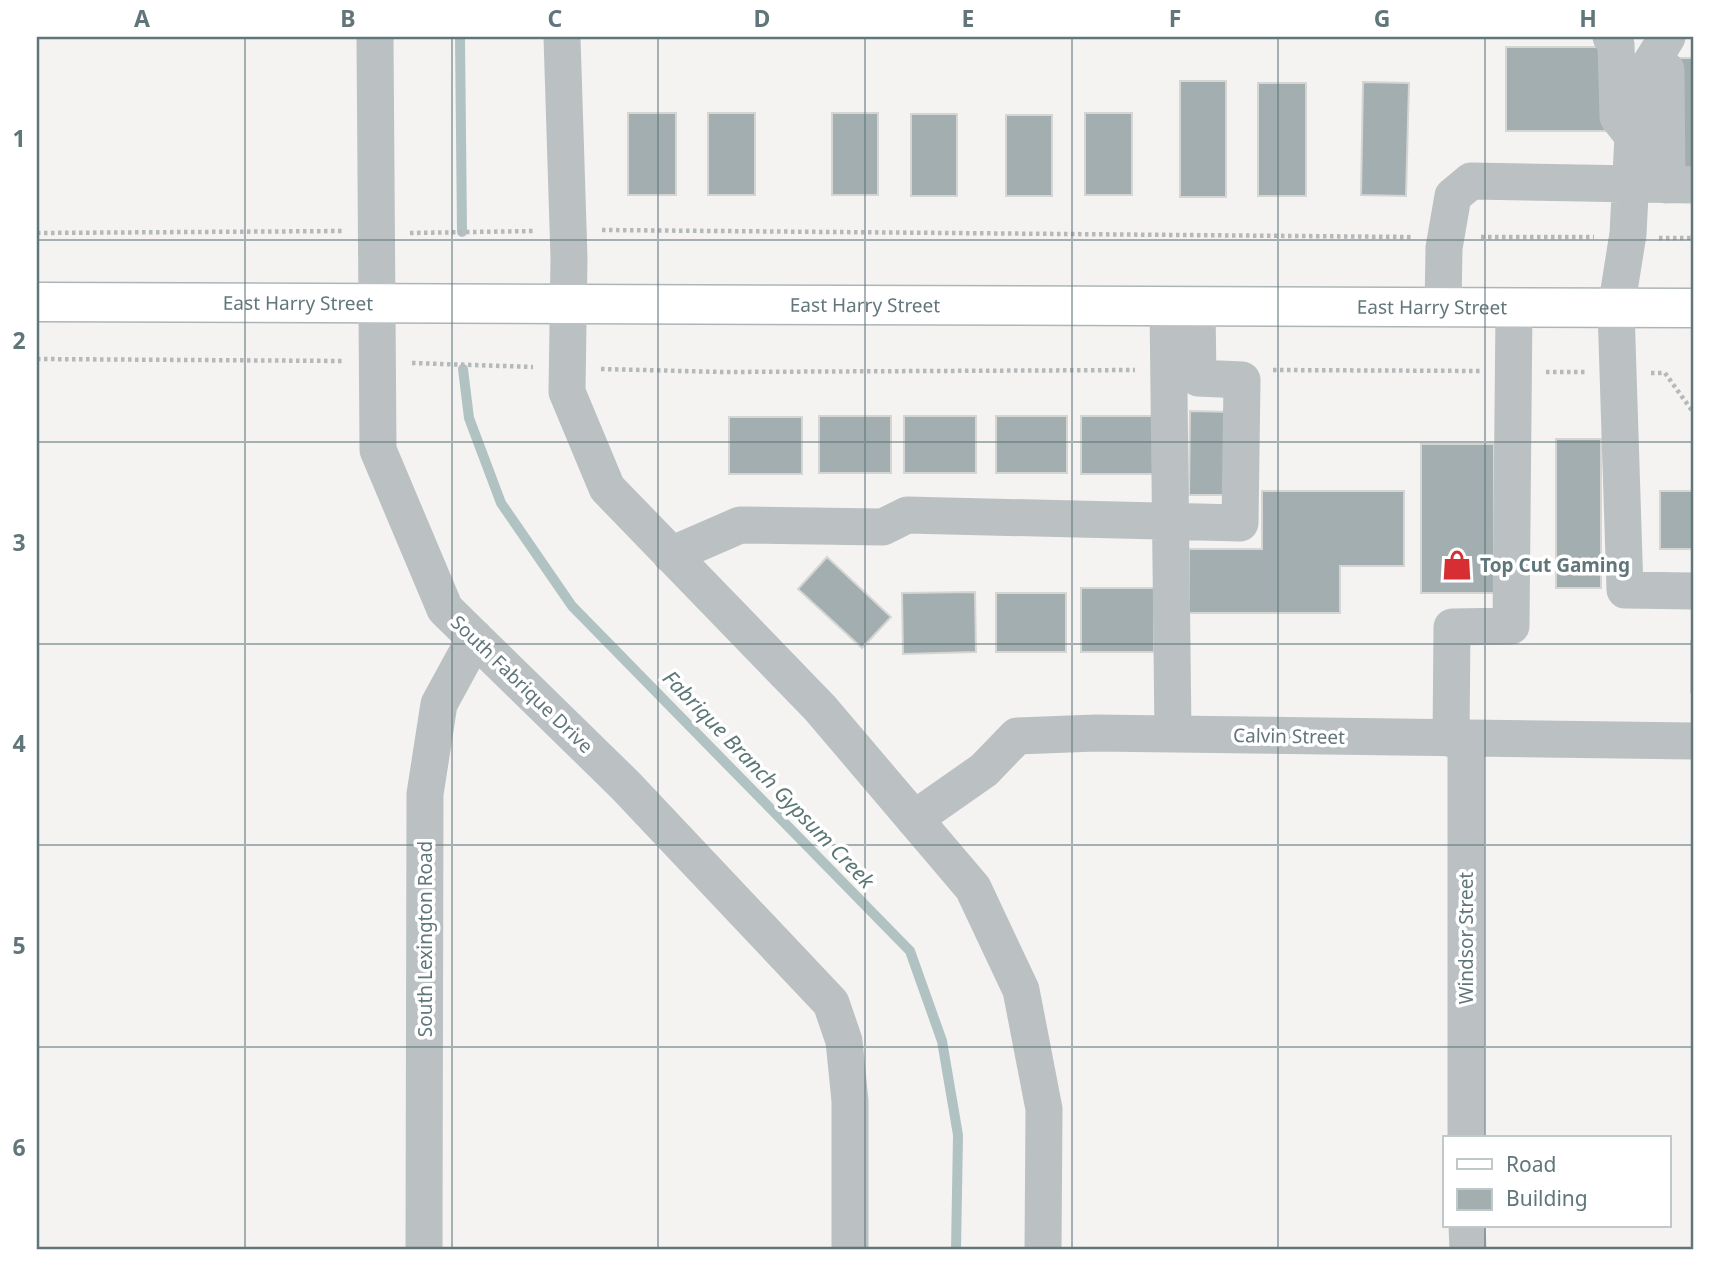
<svg xmlns="http://www.w3.org/2000/svg" width="1730" height="1287" viewBox="0 0 1730 1287" font-family="'Noto Sans',sans-serif">
  <rect width="100%" height="100%" fill="#f4f3f1"/>
  <g fill="none" stroke-linecap="round" stroke-linejoin="round">
    <path stroke="#b1c2c2" stroke-width="10" d="M460,37L462,232
      M463,369L469,418L501,503L572,606L910,951L942,1041L958,1135L956,1250"/>
  </g>
  <path fill="#a3aeb0" stroke="#d5d5d3" stroke-width="2" d="M1506,47H1605V131H1506Z
    M1678,58H1693V168L1677,167Z
    M1180,81H1226V197H1180Z
    M1363,82L1409,83L1406,196L1361,195Z
    M1258,83H1306V196H1258Z
    M628,113H676V195H628Z
    M708,113H755V195H708Z
    M832,113H878V195H832Z
    M1085,113H1132V195H1085Z
    M911,114H957V196H911Z
    M1006,115H1052V196H1006Z
    M1190,411L1233,412L1232,495H1189Z
    M819,416H891V473H819Z
    M904,416H976V473H904Z
    M996,416H1067V473H996Z
    M1081,416H1153V474H1081Z
    M729,417H802V474H729Z
    M1556,439H1601V588H1556Z
    M1421,444H1494V593H1421Z
    M1262,491H1404V566H1340V613H1189V549H1262Z
    M1660,491H1693V549H1660Z
    M827,557L891,617L862,648L798,589Z
    M1081,588H1154V652H1081Z
    M975,592L976,652L903,654L902,593Z
    M996,593H1066V652H996Z
    M1691,641H1693V692H1691Z"/>
  <g fill="none" stroke-linecap="round" stroke-linejoin="round">
    <g stroke="#aeb5b7" stroke-width="41">
      <g id="major">
        <path id="s1" d="M37,302L1693,308"/>
      </g>
    </g>
    <path stroke="#b5b9ba" stroke-width="4.5" stroke-dasharray="3.5 3.5" stroke-linecap="butt" d="M602,230L1412,237
      M37,233L345,231
      M410,233L534,231
      M1481,237H1594
      M1659,238H1693
      M37,359L344,361
      M412,363L533,367
      M601,369L724,372L1135,370
      M1273,370L1481,371
      M1546,372H1586
      M1651,373H1665L1693,412"/>
    <path stroke="#bbc1c2" stroke-width="37" d="M375,37L378,450L445,609L625,785L831,1003L844,1041L850,1101V1250
      M562,37L569,258L567,392L607,488L820,708L973,888L1021,990L1044,1109L1043,1250
      M1611,37L1616,44L1618,117L1633,136
      M1667,37L1646,71L1645,107L1633,136L1628,234L1616,309L1625,590L1693,591
      M1666,70L1667,185
      M1168,307L1173,734
      M1443,308L1444,248L1453,196L1471,181L1693,185
      M671,555L740,525L883,527L907,515L1240,523L1242,380L1198,378L1197,307
      M1451,739L1452,627L1511,626L1514,308
      M1466,739V1138
      M914,819L984,770L1017,736L1096,733L1693,741
      M1467,1226L1468,1250
      M424,1250L425,794L439,704L475,638"/>
    <use href="#major" stroke="#fff" stroke-width="38"/>
  </g>
  <path fill="none" stroke="#61767a" stroke-width="2" stroke-opacity="0.55" d="M245,37V1250M452,37V1250M658,37V1250M865,37V1250M1072,37V1250M1278,37V1250M1485,37V1138M37,240H1693M37,442H1693M37,644H1693M37,845H1693M37,1047H1693M1485,1226V1250"/>
  <defs>
    <g id="shop-bare" transform="scale(2.415)"><path d="M-5-2.5h2.3a2.7 3.5 0 0 1 5.4 0H5L5.5 6h-11ZM-1.5-2.5h3a1.5 2.3 0 0 0-3 0Z" fill="#d72e33" stroke="#fff" stroke-width="2.5" paint-order="stroke"/></g>
  </defs>
  <g fill-rule="evenodd">
    <use href="#shop-bare" x="1457" y="565"/>
  </g>
  <g text-anchor="middle" dominant-baseline="central" stroke-width="7" stroke-linejoin="round" paint-order="stroke">
    <g font-size="19" fill="#61767a" stroke="#fff">
      <text stroke="none"><textPath href="#s1" startOffset="261">East Harry Street</textPath></text>
      <text stroke="none"><textPath href="#s1" startOffset="828">East Harry Street</textPath></text>
      <text stroke="none"><textPath href="#s1" startOffset="1395">East Harry Street</textPath></text>
      <text transform="translate(522 684) rotate(44)">South Fabrique Drive</text>
      <text transform="translate(1289 736) rotate(1)">Calvin Street</text>
      <text transform="translate(1466 938) rotate(-90)">Windsor Street</text>
      <text transform="translate(425 939) rotate(-90)">South Lexington Road</text>
    </g>
    <g font-size="19" font-weight="bold" fill="#61767a" stroke="#fff" text-anchor="start">
      <text x="1480" y="565">Top Cut Gaming</text>
    </g>
    <g font-size="21" font-style="italic" fill="#5c7676" stroke="#fff">
      <text transform="translate(769 779) rotate(46)">Fabrique Branch Gypsum Creek</text>
    </g>
  </g>
  <rect width="1730" height="1287" fill="none" stroke="#ffffff" stroke-width="77"/>
  <rect x="1443" y="1136" width="228" height="91" fill="#ffffff" stroke="#c0c8ca" stroke-width="2"/>
  <rect x="1457" y="1159" width="35" height="10" fill="#ffffff" stroke="#c0c8ca" stroke-width="2"/>
  <text x="1506" y="1172" font-size="21" fill="#61767a">Road</text>
  <rect x="1457" y="1189" width="35" height="21" fill="#a3aeb0" stroke="#c0c8ca" stroke-width="2"/>
  <text x="1506" y="1206" font-size="21" fill="#61767a">Building</text>
  <rect x="38" y="38" width="1654" height="1210" fill="none" stroke="#61767a" stroke-width="2.5"/>
  <g font-size="23" text-anchor="middle" font-weight="bold" fill="#61767a">
    <text x="142" y="27">A</text>
    <text x="348" y="27">B</text>
    <text x="555" y="27">C</text>
    <text x="762" y="27">D</text>
    <text x="968" y="27">E</text>
    <text x="1175" y="27">F</text>
    <text x="1382" y="27">G</text>
    <text x="1588" y="27">H</text>
    <text x="19" y="147">1</text>
    <text x="19" y="349">2</text>
    <text x="19" y="551">3</text>
    <text x="19" y="752">4</text>
    <text x="19" y="954">5</text>
    <text x="19" y="1156">6</text>
  </g>
</svg>
